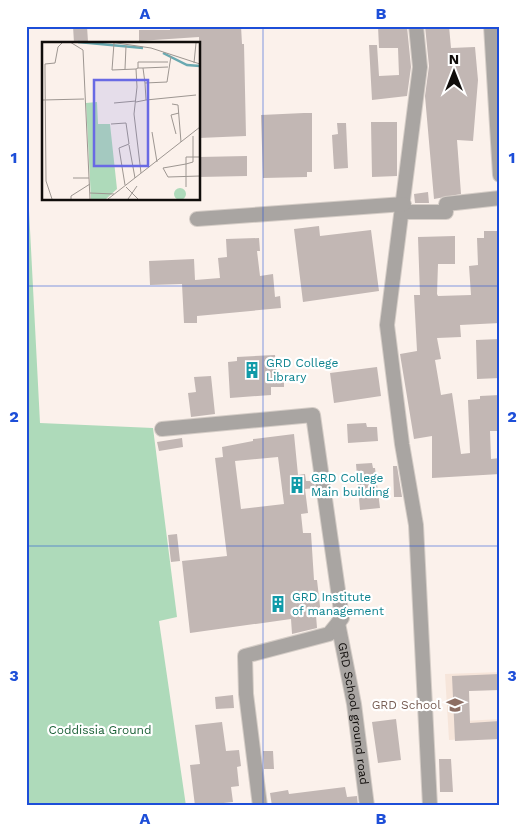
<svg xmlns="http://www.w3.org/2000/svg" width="526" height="832" viewBox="0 0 526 832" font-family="'Work Sans',sans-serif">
  <rect width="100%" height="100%" fill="#fbf1eb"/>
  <path fill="#f6e5da" d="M500,672V689L463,690L464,721L500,719V737L449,740L445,674Z"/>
  <path fill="#aedaba" d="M26,210H29L40,423L153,428L177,617L159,621L186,806H26Z"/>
  <path fill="#c2b7b4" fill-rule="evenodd" d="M73,26H87L88,42L74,43Z
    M170,26H241L242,44H244L246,136L199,138V37L139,41V30H170Z
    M378,26L407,27L411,67L407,96L372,100L369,45H377L379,76L399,75L398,48H379Z
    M425,26H449L451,48L475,47L478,80L473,141L457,140L461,194L434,199L425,96L429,66Z
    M304,113H312V172H307V177L263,178L261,115Z
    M371,122H397V176L372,177Z
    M337,123H346L348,168L334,169L332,135L338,134Z
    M247,156V176L199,177V157Z
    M428,192L429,203H415L414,194Z
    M319,226L320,236L371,230L379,291L303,302L294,229Z
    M484,231H500V323L460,325L461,337L437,338L441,359L435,360L441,395L452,393L461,454L470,453L468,400L480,399V396L500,395V431H490L491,459L500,458V474L432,478V436L414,439L400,354L417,351L414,295H420L418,237L455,236V264H438L437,294L438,296L471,295L469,266L478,265L477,238H484Z
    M259,238L260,251H257L260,276L273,274L275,297L280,296L281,308L197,316V323H184L182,284L150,285L149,261L194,259L195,280L220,278L218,258L227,257L226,239Z
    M500,339V378L477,379L476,340Z
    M275,355L277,379L284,378V387H271V395L230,398L228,362L237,361V357Z
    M377,367L381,396L334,403L330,373Z
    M211,376L215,414L191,417L188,393L196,392L194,377Z
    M366,423L367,427H377L378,441L348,443L347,424Z
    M294,434L298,475L305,474L306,481H314L315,488L305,489L308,513L301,514L303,533H311L314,580H317L321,615H316L317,628L292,634L291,619L190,633L182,561L227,556L215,458L223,457L222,447L253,441V439ZM278,457L284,504L241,509L235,461Z
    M182,438L183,447L159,451L157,442Z
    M372,463L373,468H375L380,508L360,510L356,464Z
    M393,466H397L402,497H394Z
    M177,534L180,561L171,562L168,535Z
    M500,674V690L469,691L470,723L500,721V739L455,741L452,676Z
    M233,695L234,708L216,709L215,697Z
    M396,719L401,760L378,763L372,722Z
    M222,722L226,751L239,750L241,766L237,767L239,786L231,787L233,802L195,806L190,765L200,764L195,725Z
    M263,751H273L274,769H264Z
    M439,759H451L453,792H440Z
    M345,787L347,797L357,796L358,806H272L270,793L288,790L289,794Z"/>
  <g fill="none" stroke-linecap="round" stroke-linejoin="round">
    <g stroke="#d5cdc7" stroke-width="16">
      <g id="minor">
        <path d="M416,26L420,67L387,325L402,444L416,525L430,806"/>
        <path d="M491,26L500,175"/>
        <path d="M402,212H446V204L500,198"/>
        <path d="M197,219L404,204"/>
        <path d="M162,429L313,415L342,618L329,634L245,656L246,694L260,806"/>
        <path id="s1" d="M338,623L354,704L367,806"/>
      </g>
    </g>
    <use href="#minor" stroke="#a9a5a2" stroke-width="14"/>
  </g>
  <path fill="none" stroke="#1d4ed8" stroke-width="1" stroke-opacity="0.55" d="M263,26V806M26,286H500M26,546H500"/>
  <defs>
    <g id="building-bare" transform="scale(1.35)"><path d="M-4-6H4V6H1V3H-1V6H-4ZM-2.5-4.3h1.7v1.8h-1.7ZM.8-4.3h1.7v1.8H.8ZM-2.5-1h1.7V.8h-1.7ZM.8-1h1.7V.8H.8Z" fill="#0f9aa8" stroke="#fff" stroke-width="2.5" paint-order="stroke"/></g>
    <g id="school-bare" transform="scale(1.35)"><path d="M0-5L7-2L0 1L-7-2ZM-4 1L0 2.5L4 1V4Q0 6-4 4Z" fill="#8d6e63" stroke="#fff" stroke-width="2.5" paint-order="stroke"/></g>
  </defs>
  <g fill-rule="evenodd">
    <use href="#building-bare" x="252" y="370"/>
    <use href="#building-bare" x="297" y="485"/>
    <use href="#building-bare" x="278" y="604"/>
    <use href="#school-bare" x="455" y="705"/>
  </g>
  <g text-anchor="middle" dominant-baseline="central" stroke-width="4.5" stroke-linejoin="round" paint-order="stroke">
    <g font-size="12" fill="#0d838f" stroke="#fff" text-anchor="start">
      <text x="266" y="363">GRD College<tspan x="266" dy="14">Library</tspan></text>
      <text x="311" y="478">GRD College<tspan x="311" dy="14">Main building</tspan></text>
      <text x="292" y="597">GRD Institute<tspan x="292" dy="14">of management</tspan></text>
    </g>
    <g font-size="12" fill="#785e54" stroke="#fff" text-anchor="end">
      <text x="441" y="705">GRD School</text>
    </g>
    <g font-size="12" fill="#100d0b" stroke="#fff">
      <text stroke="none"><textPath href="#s1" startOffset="92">GRD School ground road</textPath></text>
    </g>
    <g font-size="12" fill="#185e34" stroke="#fff">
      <text x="100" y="730">Coddissia Ground</text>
    </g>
  </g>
  <g transform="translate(42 42)">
    <rect width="158" height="158" fill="#fbf1eb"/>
    <path d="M55,60L56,82H68L75,147L64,157H49L44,61ZM132 152a6 6 0 1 1 12 0a6 6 0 1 1-12 0Z" fill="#aedaba"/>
    <path fill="none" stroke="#69a9b1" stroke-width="2.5" d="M36,0L101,6M121,11L145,23L158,24"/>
    <path fill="none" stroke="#9d9691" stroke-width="1" d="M28,0L41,8L48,157M68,0L109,6L158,22M72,1L70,28L94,27M152,21L154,1M126,25L101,26L103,41L125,40L129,14M96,26L94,27L95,45L92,72L99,131M101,26H96V20H126M83,27L84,4M1,58L42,57M104,58L154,53M94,60L104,58L103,41M72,61L94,59M130,62L136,63L139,100M69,82L84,81L87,102L77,106L83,143M110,90L115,120M134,92L129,73L137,71M87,103L93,136M158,115H144V122L121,126L126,135L158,134M31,136H47M84,145L96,157M144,145V122L151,120V94M48,151L72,152M10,157L4,139L3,30V22L13,21L16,5L21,0M29,157V154L48,142M66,157L158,85M86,157L95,144"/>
    <path fill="#696ae4" fill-opacity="0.15" stroke="#696ae4" stroke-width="2.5" d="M52,38H106V124H52Z"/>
    <rect width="158" height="158" fill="none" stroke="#100d0b" stroke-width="2.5"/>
  </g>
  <rect width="526" height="832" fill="none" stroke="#ffffff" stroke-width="55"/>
  <g transform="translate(454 72)" stroke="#ffffff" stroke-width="4" paint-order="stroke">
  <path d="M0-4L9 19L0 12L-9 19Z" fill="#100d0b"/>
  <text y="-8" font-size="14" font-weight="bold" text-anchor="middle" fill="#100d0b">N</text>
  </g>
  <rect x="28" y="28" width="470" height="776" fill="none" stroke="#1d4ed8" stroke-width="2"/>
  <g font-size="16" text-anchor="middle" font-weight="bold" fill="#1d4ed8">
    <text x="145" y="19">A</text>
    <text x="381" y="19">B</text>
    <text x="14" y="163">1</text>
    <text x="512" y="163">1</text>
    <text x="14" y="422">2</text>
    <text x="512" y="422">2</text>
    <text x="14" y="681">3</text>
    <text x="512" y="681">3</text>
    <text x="145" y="824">A</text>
    <text x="381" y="824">B</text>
  </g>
</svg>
